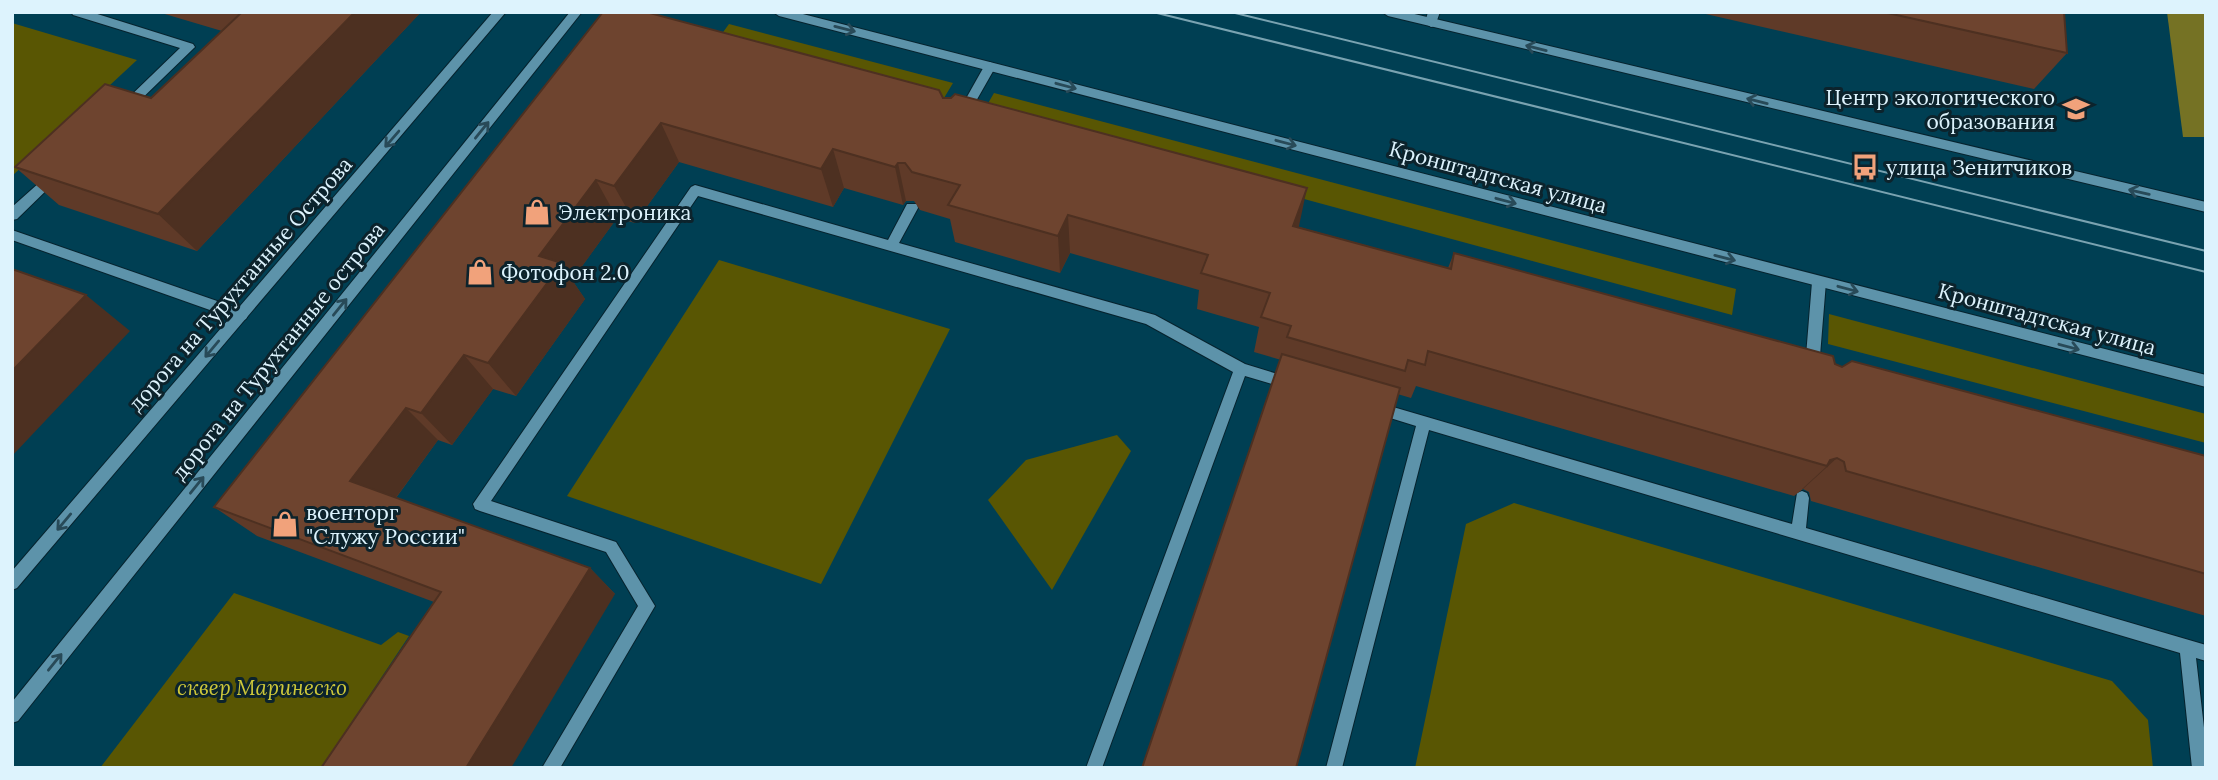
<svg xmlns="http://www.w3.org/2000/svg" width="2218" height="780" viewBox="0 0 2218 780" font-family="Lora,serif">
  <rect width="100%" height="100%" fill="#003f53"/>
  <path fill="#595603" d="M12,23L137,60L12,176Z
    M729,24L953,83L938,108L710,50Z
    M994,93L1736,289L1732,315L983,112Z
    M719,260L950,329L821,584L567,496Z
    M1829,314L2206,414V443L1828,344Z
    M1117,435L1131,451L1052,590L988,500L1026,460Z
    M1514,503L2112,681L2148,720L2153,768H1415L1466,524Z
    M234,593L381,645L398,632L409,636L321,768H100Z"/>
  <path fill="#757224" d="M2167,12H2206V137H2183Z"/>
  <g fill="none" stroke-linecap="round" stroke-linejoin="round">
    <g stroke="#06232e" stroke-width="2">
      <path id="service" d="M71,12H91L193,44L195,47L130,110H122L120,107L122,104L180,48L73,15Z
        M1428,12H1440L1435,26L1431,27L1425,23Z
        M990,62L996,66L967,117H959L957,114L959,111L986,63Z
        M53,172L59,177L57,180L17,219L12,220V207L49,174Z
        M695,185L888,240L907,204H917L918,208L899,243L1155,315L1245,364L1294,379L1296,383L1294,387L1289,389L1245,376L1102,768H1086L1233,372L1146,324L698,196L491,501L616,542L655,606L560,768H542L638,606L606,552L480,511L475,509L473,504L691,187Z
        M12,230L246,311L248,315L246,319L241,321L12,240Z
        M1819,277L1826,282L1819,368L1817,372H1807L1805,368L1812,282Z
        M1376,402L1792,524L1797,493L1802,491L1807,493L1809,498L1806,528L2206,645V661L2196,658L2206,745V768H2192L2180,653L1429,430L1342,768H1326L1416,426L1371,412L1369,408L1371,404Z"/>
    </g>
    <g stroke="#06232e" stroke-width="2">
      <path id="minor" d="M773,12H795L2206,375V387L779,16Z
        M1382,12H1406L2206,202V212L1388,16Z"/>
    </g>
    <g stroke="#06232e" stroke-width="2">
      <path id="tertiary" d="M493,12H506L17,588L12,590V571Z
        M570,12H582L18,721L12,723V702Z"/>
    </g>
    <use href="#service" fill="#5d93aa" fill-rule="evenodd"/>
    <use href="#minor" fill="#5d93aa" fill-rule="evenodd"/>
    <use href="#tertiary" fill="#5d93aa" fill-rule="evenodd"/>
    <path stroke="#7aa3b1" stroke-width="2" d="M1153,12L2206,272
      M1231,12L2206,251"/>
  </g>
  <path fill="#5f3a28" d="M158,12H421L197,251L59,205L15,167L151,98L222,31Z
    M603,12L943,98L1299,227L1448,268L1454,253L1835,364L1842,367L2206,456V616L1811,501L1809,492L1803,489L1794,496L1416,386L1411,398L1254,352L1259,327L1197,309L1199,290L1070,253L1060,273L955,242L950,219L920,210L914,201H906L903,205L844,188L833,207L679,162L635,223L617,218L572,280L585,299L516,396L493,389L452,445L438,440L396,498L590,568L615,594L434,602L257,536L214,507Z
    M1697,12H2064L2067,53L2034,89Z"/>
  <path fill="#4d3021" d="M355,12H421L197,251L158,214Z
    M661,123L679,162L635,223L614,186Z
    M833,149L844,188L833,207L821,169Z
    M898,163L906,201L903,205L895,167Z
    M596,180L617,218L572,280L585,299L516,396L488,363L539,256Z
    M1307,188L1299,226L1285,263L1293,226Z
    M1068,215L1070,253L1060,273L1058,236Z
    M86,295L130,331L12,456V371Z
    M464,355L493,389L452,445L421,413Z
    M406,408L438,440L386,511L350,481Z
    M1837,458L1803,489H1802L1827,466L1830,460Z
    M590,568L615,594L511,768H466Z"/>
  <path fill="#6e442f" stroke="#4d3021" stroke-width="2" d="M242,12H355L158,214L15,167L105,84L151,98Z
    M603,12H646L939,90L943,98H951L955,94L1307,188L1293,226L1451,269L1454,253L1833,356L1835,364L1842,367L1852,361L2206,456V574L1846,471L1844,462L1837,458L1830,460L1827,466L1428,351L1425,365L1408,360L1405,371L1287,337L1291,326L1261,317L1270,293L1201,273L1208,255L1068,215L1058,236L948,205L960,185L912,172L905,163H898L895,167L833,149L821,169L661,123L614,186L596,180L539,256L562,263L488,363L464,355L421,413L406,408L350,481L590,568L466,768H321L441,592L214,507Z
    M1883,12H2064L2067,53Z
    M12,269L86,295L12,371Z
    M1282,354L1400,388L1296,768H1142Z"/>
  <defs><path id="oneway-shaft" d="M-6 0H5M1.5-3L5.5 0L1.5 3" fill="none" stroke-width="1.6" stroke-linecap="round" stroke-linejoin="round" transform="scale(1.75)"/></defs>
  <g stroke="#284a58">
    <use href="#oneway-shaft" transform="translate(845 29) rotate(14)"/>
    <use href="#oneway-shaft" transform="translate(1536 48) rotate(-166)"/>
    <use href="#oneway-shaft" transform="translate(1066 86) rotate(15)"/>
    <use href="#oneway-shaft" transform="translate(1757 101) rotate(-166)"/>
    <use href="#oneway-shaft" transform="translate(482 130) rotate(-51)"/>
    <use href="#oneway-shaft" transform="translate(392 139) rotate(131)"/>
    <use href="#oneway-shaft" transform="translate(1286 143) rotate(15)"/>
    <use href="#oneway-shaft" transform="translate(2139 192) rotate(-167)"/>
    <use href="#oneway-shaft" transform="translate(1506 201) rotate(15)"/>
    <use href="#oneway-shaft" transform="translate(1725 258) rotate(14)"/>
    <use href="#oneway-shaft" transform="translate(1848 289) rotate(15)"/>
    <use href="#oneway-shaft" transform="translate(340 307) rotate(-51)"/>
    <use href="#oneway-shaft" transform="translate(2069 347) rotate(15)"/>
    <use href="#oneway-shaft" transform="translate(212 349) rotate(130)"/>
    <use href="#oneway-shaft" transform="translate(197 485) rotate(-51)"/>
    <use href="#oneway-shaft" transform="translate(64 522) rotate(130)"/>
    <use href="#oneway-shaft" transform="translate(55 662) rotate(-51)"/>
  </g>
  <defs>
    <g id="school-bare" transform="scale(2.1)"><path d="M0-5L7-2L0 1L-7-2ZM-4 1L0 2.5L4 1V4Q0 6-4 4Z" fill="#f1a27b" stroke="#0c232c" stroke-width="2.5" paint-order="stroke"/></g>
    <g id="bus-bare" transform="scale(2.1)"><path d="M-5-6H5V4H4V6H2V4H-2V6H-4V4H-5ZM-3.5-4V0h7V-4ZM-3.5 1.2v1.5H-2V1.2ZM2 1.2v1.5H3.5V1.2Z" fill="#f1a27b" stroke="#0c232c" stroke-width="2.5" paint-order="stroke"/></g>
    <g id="shop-bare" transform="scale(2.1)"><path d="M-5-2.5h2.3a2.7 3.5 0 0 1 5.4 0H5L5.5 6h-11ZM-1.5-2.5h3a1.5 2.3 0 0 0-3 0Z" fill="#f1a27b" stroke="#0c232c" stroke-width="2.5" paint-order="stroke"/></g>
  </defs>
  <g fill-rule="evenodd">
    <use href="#school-bare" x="2076" y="109"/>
    <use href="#bus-bare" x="1865" y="167"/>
    <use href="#shop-bare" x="537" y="212"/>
    <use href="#shop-bare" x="480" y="272"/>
    <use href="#shop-bare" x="285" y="524"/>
  </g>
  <g text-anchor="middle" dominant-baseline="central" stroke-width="6" stroke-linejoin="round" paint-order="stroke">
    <g font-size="21" fill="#ddf3fd" stroke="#0c232c" text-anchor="start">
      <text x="2055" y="97" text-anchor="end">Центр экологического<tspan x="2055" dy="24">образования</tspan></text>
      <text x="1886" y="167">улица Зенитчиков</text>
      <text x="558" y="212">Электроника</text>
      <text x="501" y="272">Фотофон 2.0</text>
      <text x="306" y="512">военторг<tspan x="306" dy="24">"Служу России"</tspan></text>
    </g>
    <g font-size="21" fill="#ddf3fd" stroke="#0c232c">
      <text transform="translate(1498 177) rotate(15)">Кронштадтская улица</text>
      <text transform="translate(240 284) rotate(-49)">дорога на Турухтанные Острова</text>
      <text transform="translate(2047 319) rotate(15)">Кронштадтская улица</text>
      <text transform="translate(278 351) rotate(-51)">дорога на Турухтанные острова</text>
    </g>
    <g font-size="21" font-style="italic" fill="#cec83a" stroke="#0c232c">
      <text x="262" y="687">сквер Маринеско</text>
    </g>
  </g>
  <rect width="2218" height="780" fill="none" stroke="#ddf3fd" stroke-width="28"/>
</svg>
